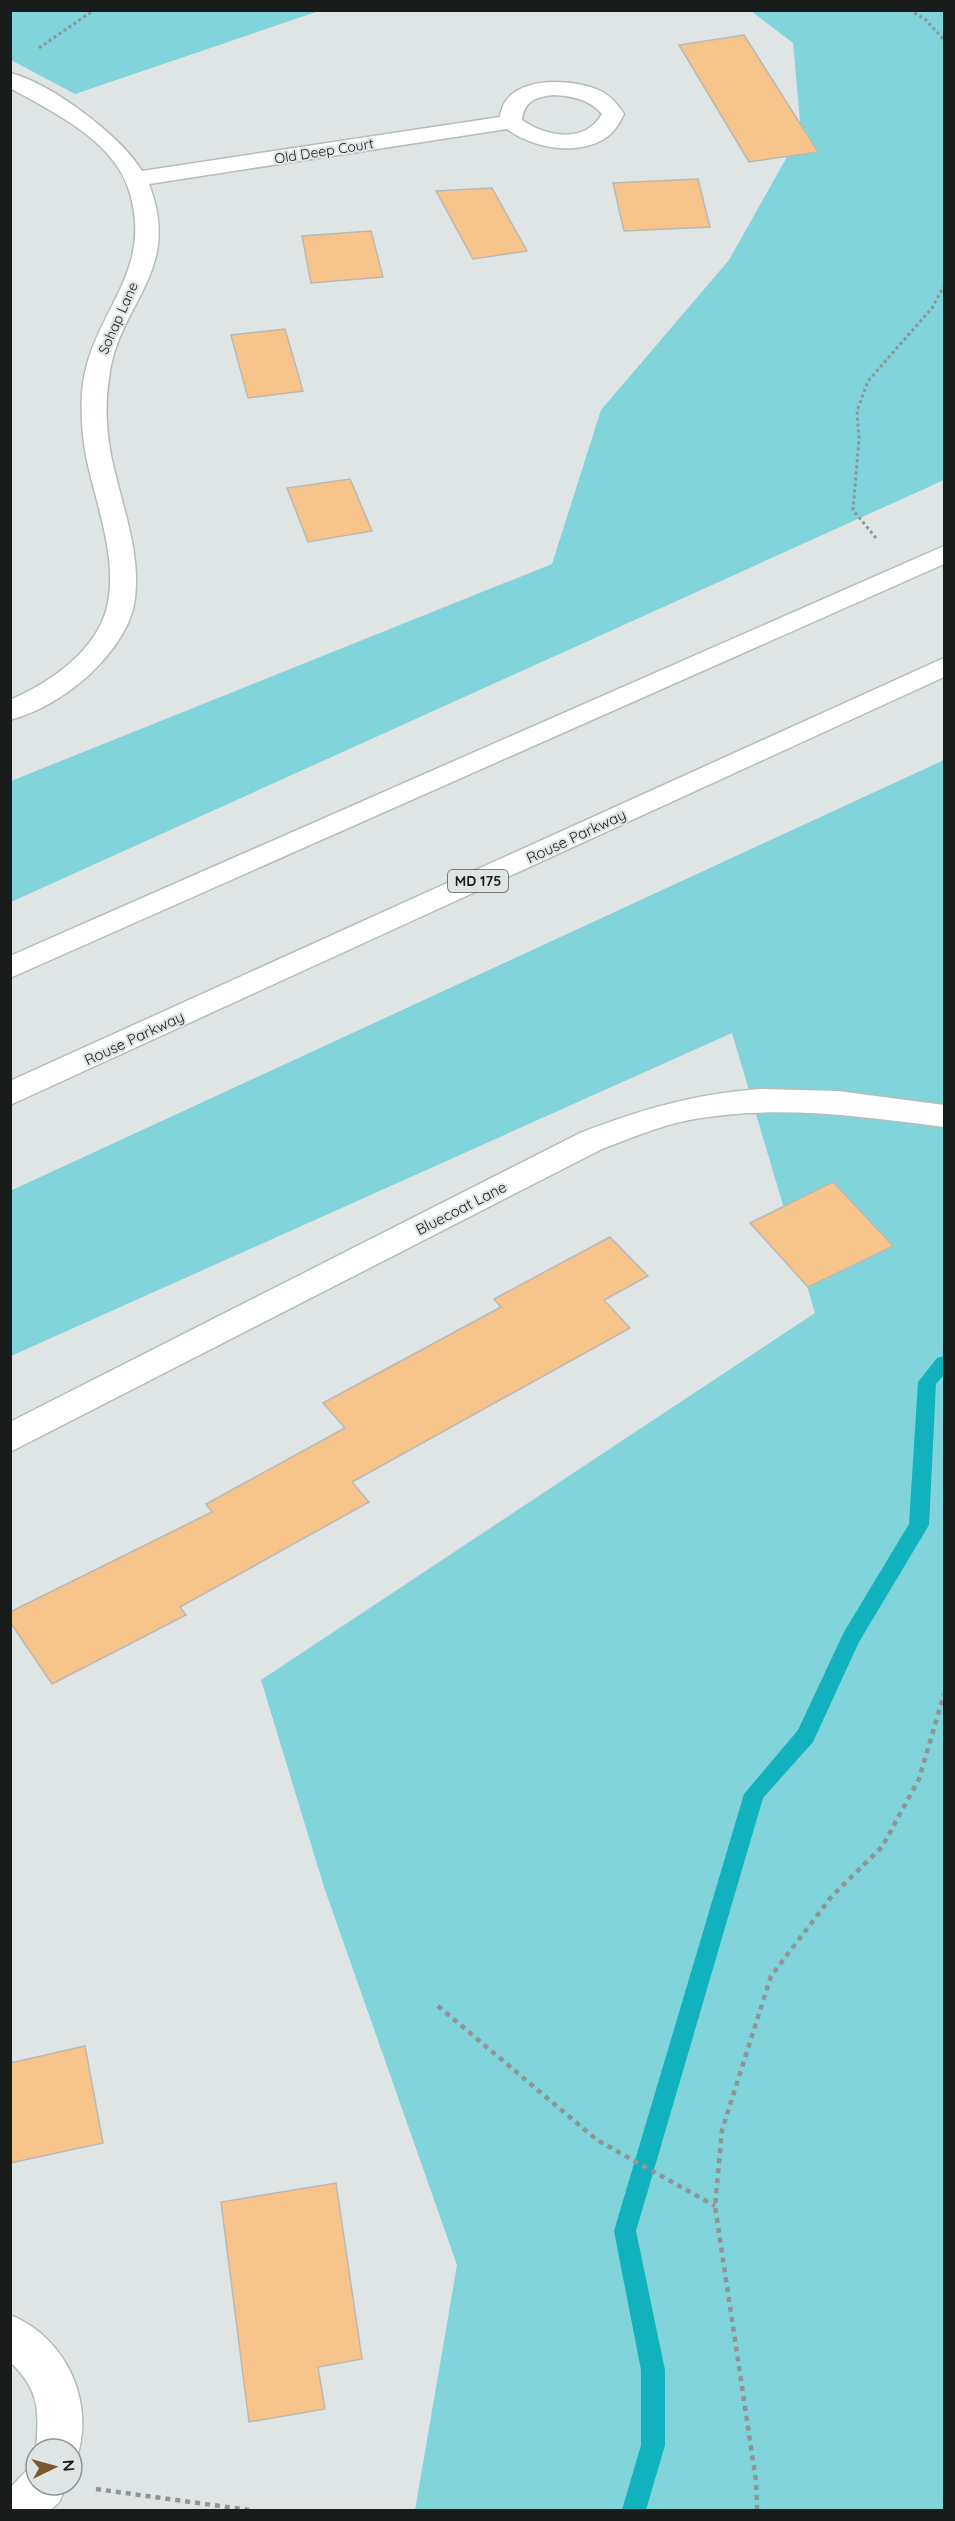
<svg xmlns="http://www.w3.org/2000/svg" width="955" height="2521" viewBox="0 0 955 2521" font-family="Quicksand,sans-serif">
  <rect width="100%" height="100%" fill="#dfe5e5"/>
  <path fill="#80d4da" d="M10,11L11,10L319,11L75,94L11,60Z
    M751,11H944V480L11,902V781L552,564L601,410L729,260L801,132L793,43Z
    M944,760V2510H415L457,2265L324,1887L261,1680L815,1313L732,1033L11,1356L10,1191Z"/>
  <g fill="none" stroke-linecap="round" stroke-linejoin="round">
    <path fill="#11b2bd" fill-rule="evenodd" d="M944,1356V1375L936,1384L929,1525L859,1642L813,1742L763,1798L636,2231L665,2370V2445L646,2510H622L641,2445V2370L614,2231L744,1794L798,1730L844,1632L909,1524L918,1382L937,1358Z"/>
  </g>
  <path fill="#f7c58b" stroke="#bbb8b4" stroke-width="1.5" d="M744,35L818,152L749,162L679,45Z
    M698,179L710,227L624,231L613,183Z
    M492,188L527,251L473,259L436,191Z
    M371,231L383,277L311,283L302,236Z
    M285,329L303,391L248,398L231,335Z
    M350,479L372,531L308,542L287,488Z
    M833,1182L893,1246L808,1287L750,1223Z
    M610,1237L648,1276L604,1300L630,1328L352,1482L369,1502L180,1607L186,1615L52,1684L10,1622V1612L212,1512L206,1504L345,1428L323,1403L501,1307L494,1299Z
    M85,2046L103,2143L10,2163V2063Z
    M336,2183L362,2359L318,2367L325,2409L249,2422L221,2202Z"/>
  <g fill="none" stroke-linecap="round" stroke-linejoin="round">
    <g stroke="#b6bbbc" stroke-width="3">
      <path id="street" d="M10,73C51,83 121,136 142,171L500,117C505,75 567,78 596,89C609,94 617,103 624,114C619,124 614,133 604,139C576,156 532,148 507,129L149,184C183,273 118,302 109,378C105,404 106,429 111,455C120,501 141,550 135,598C132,627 110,655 89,675C67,695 39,712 10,720V700C47,684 89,656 104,617C122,567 96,506 86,456C82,435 81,414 82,393C88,313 156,277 129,190C113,140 53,112 10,88ZM553,95C572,96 589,99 602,114C585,144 546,137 522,120C524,101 536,97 553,95Z
        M761,1089L838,1091L944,1105V1127C859,1116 775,1104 689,1120C659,1126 631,1138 602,1149L10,1452V1422L580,1133C642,1109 694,1094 761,1089Z
        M10,2315C68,2338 98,2407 74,2465L72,2449H36C39,2411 40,2390 10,2362Z
        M36,2466V2485H66L60,2501L51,2510H10V2488L28,2469Z"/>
    </g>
    <g stroke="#b6bbbc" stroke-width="3">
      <path id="primary" d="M944,546V564L10,978V956Z
        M944,658V677L10,1105V1081Z"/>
    </g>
    <path stroke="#909595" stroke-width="3" stroke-dasharray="3 3" stroke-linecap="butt" d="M909,10L925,19L944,40
      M39,48L94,10
      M876,538L853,510L859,439L857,411L868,381L932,308L944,286"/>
    <path stroke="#909595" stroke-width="4.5" stroke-dasharray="5 5" stroke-linecap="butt" d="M438,2006L597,2140L715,2206
      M96,2489L249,2510
      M757,2510L756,2481L715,2206L722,2130L771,1976L832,1896L882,1847L919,1779L944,1694"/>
    <use href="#street" fill="#fff" fill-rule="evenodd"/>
    <use href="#primary" fill="#fff" fill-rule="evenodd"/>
  </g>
  <g text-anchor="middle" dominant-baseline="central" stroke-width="4.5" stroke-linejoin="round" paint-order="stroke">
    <g font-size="14" fill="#1a1c1c" stroke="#dfe5e5">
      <text transform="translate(324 151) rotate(-9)">Old Deep Court</text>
      <text transform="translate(118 318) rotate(-66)">Sohap Lane</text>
    </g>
    <rect fill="#dfe5e5" stroke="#555858" stroke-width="1.5" x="448" y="870" width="60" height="22" rx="4.5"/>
    <g font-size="14" font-weight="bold" fill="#1a1c1c">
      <text x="478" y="881">MD 175</text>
    </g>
    <g font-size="15" fill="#1a1c1c" stroke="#dfe5e5">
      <text transform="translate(576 836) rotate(-25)">Rouse Parkway</text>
      <text transform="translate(134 1038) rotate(-25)">Rouse Parkway</text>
      <text transform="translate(461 1208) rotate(-27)">Bluecoat Lane</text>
    </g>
  </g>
  <rect width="955" height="2521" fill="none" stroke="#1a1c1c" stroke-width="24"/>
  <g transform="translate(54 2467) rotate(85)"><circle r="28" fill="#dfe5e5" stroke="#909595" stroke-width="1.5"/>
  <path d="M0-4.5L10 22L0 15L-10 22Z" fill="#7b5930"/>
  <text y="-9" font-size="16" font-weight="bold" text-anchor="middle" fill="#1a1c1c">N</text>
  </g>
</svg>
